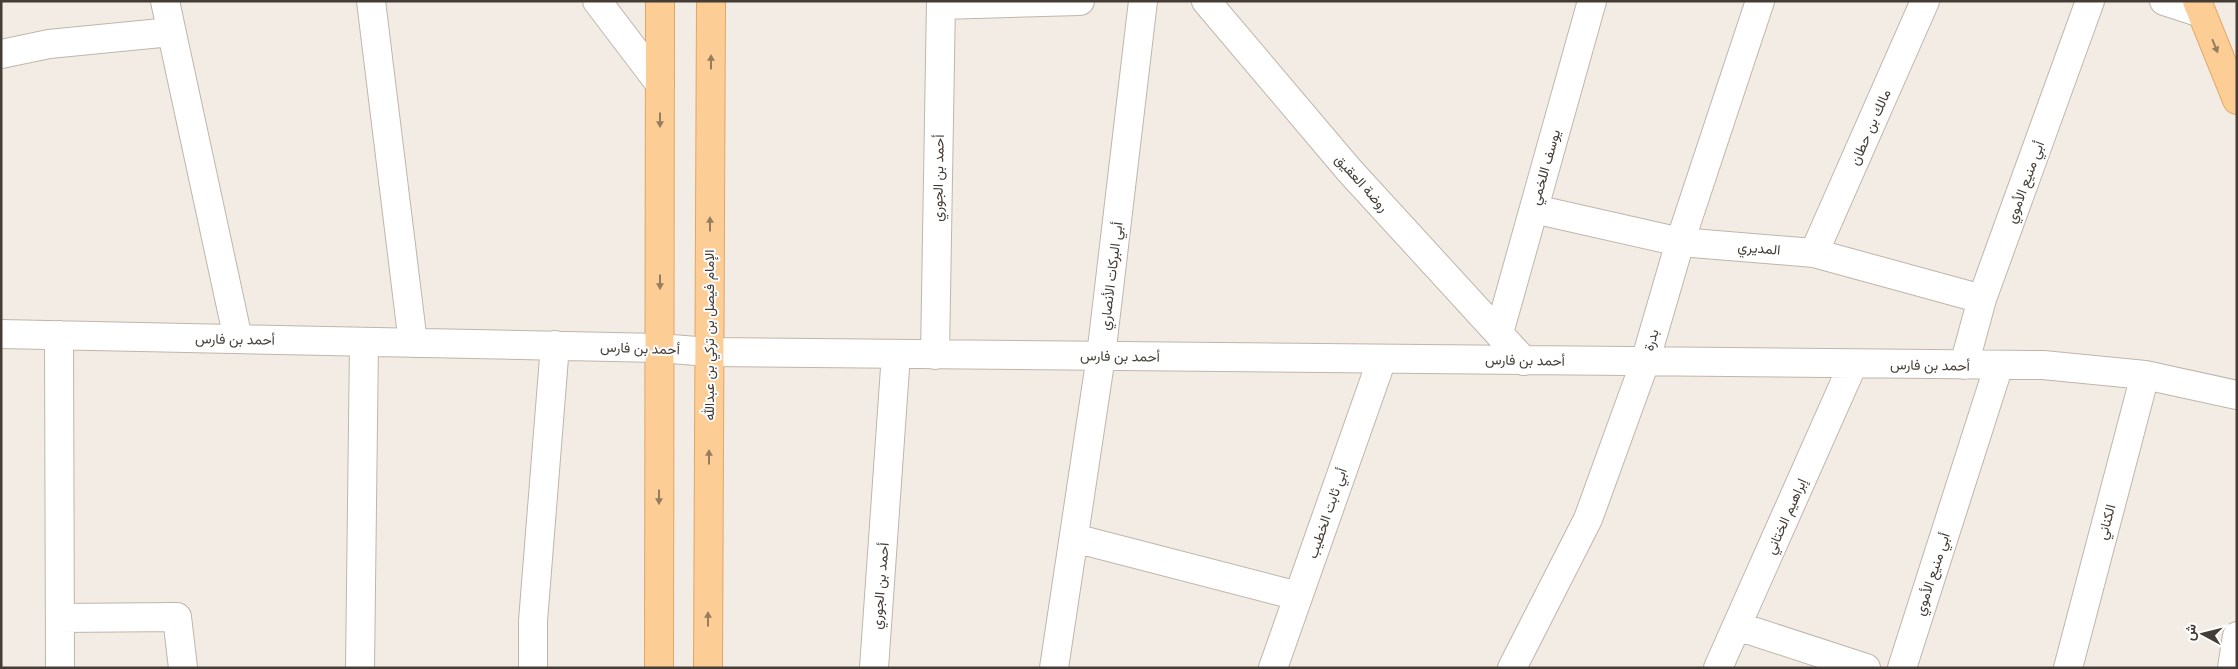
<svg xmlns="http://www.w3.org/2000/svg" width="2238" height="669" viewBox="0 0 2238 669" font-family="Raleway,Vazirmatn,sans-serif">
  <rect width="100%" height="100%" fill="#f2ece5"/>
  <g fill="none" stroke-linecap="round" stroke-linejoin="round">
    <g stroke="#c0b5ab" stroke-width="30">
      <path id="minor" d="M165,1L238,339
        M371,1L413,343
        M597,1L660,84
        M1206,1L1349,170L1524,361
        M2164,1L2201,13
        M941,5L1080,1
        M1,54L49,44L171,32
        M1534,209L1680,242L1814,253L1982,299
        M1814,253L1925,1
        M1499,333L1592,1
        M1,334L659,348L709,352L2043,365L2145,375L2237,395
        M59,335L60,668
        M935,355L941,1
        M1964,365L1982,299L2090,1
        M1074,538L1298,596
        M60,618L177,617L183,668
        M1737,626L1866,668
        M360,668L364,342
        M533,668V621L555,345
        M874,668L896,354
        M1054,668L1101,356L1143,1
        M1273,668L1382,359
        M1512,668L1588,519L1645,362L1680,242L1760,1
        M1718,668L1853,364
        M1902,668L1999,365
        M2068,668L2145,375
        M2232,668L2237,636"/>
    </g>
    <g stroke="#e1a664" stroke-width="30">
      <path id="major" d="M2197,1L2237,100
        M659,668L660,1
        M708,668L711,1"/>
    </g>
    <use href="#minor" stroke="#fff" stroke-width="28"/>
    <use href="#major" stroke="#fccd94" stroke-width="28"/>
  </g>
  <defs><path id="oneway-solid" d="M-6-.8H1V-3.2L6.5 0L1 3.2V.8H-6Z" transform="scale(1.25)"/></defs>
  <g fill="#977d60">
    <use href="#oneway-solid" transform="translate(2215 46) rotate(68)"/>
    <use href="#oneway-solid" transform="translate(711 62) rotate(-90)"/>
    <use href="#oneway-solid" transform="translate(660 120) rotate(90)"/>
    <use href="#oneway-solid" transform="translate(710 224) rotate(-90)"/>
    <use href="#oneway-solid" transform="translate(660 282) rotate(90)"/>
    <use href="#oneway-solid" transform="translate(709 457) rotate(-90)"/>
    <use href="#oneway-solid" transform="translate(659 497) rotate(90)"/>
    <use href="#oneway-solid" transform="translate(708 619) rotate(-90)"/>
  </g>
  <g text-anchor="middle" dominant-baseline="central" stroke-width="4" stroke-linejoin="round" paint-order="stroke">
    <g font-size="14" fill="#443c35" stroke="#fff">
      <text transform="translate(1870 127) rotate(-66)">مالك بن حطان</text>
      <text transform="translate(1545 167) rotate(-74)">يوسف اللخمي</text>
      <text transform="translate(938 178) rotate(-89)">أحمد بن الجوري</text>
      <text transform="translate(2025 182) rotate(-70)">أبي منيع الأموي</text>
      <text transform="translate(1362 183) rotate(48)">روضة العقيق</text>
      <text transform="translate(1759 248) rotate(5)">المديري</text>
      <text transform="translate(1111 276) rotate(-83)">أبي البركات الأنصاري</text>
      <text transform="translate(709 335) rotate(-90)">الإمام فيصل بن تركي بن عبدالله</text>
      <text transform="translate(235 339) rotate(1)">أحمد بن فارس</text>
      <text transform="translate(1651 340) rotate(-74)">بدرة</text>
      <text transform="translate(640 348) rotate(2)">أحمد بن فارس</text>
      <text transform="translate(1120 356) rotate(1)">أحمد بن فارس</text>
      <text transform="translate(1525 360) rotate(1)">أحمد بن فارس</text>
      <text transform="translate(1930 365) rotate(1)">أحمد بن فارس</text>
      <text transform="translate(1327 513) rotate(-71)">أبي ثابت الخطيب</text>
      <text transform="translate(1786 516) rotate(-66)">إبراهيم الختاني</text>
      <text transform="translate(2106 522) rotate(-75)">الكناني</text>
      <text transform="translate(1932 574) rotate(-72)">أبي منيع الأموي</text>
      <text transform="translate(880 586) rotate(-85)">أحمد بن الجوري</text>
    </g>
  </g>
  <rect width="2238" height="669" fill="none" stroke="#443c35" stroke-width="5"/>
  <g transform="translate(2203 634) rotate(277)" stroke="#ffffff" stroke-width="4" paint-order="stroke">
  <path d="M0-4L9 19L0 12L-9 19Z" fill="#443c35"/>
  <text y="-8" font-size="14" font-weight="bold" text-anchor="middle" fill="#443c35">ش</text>
  </g>
</svg>
